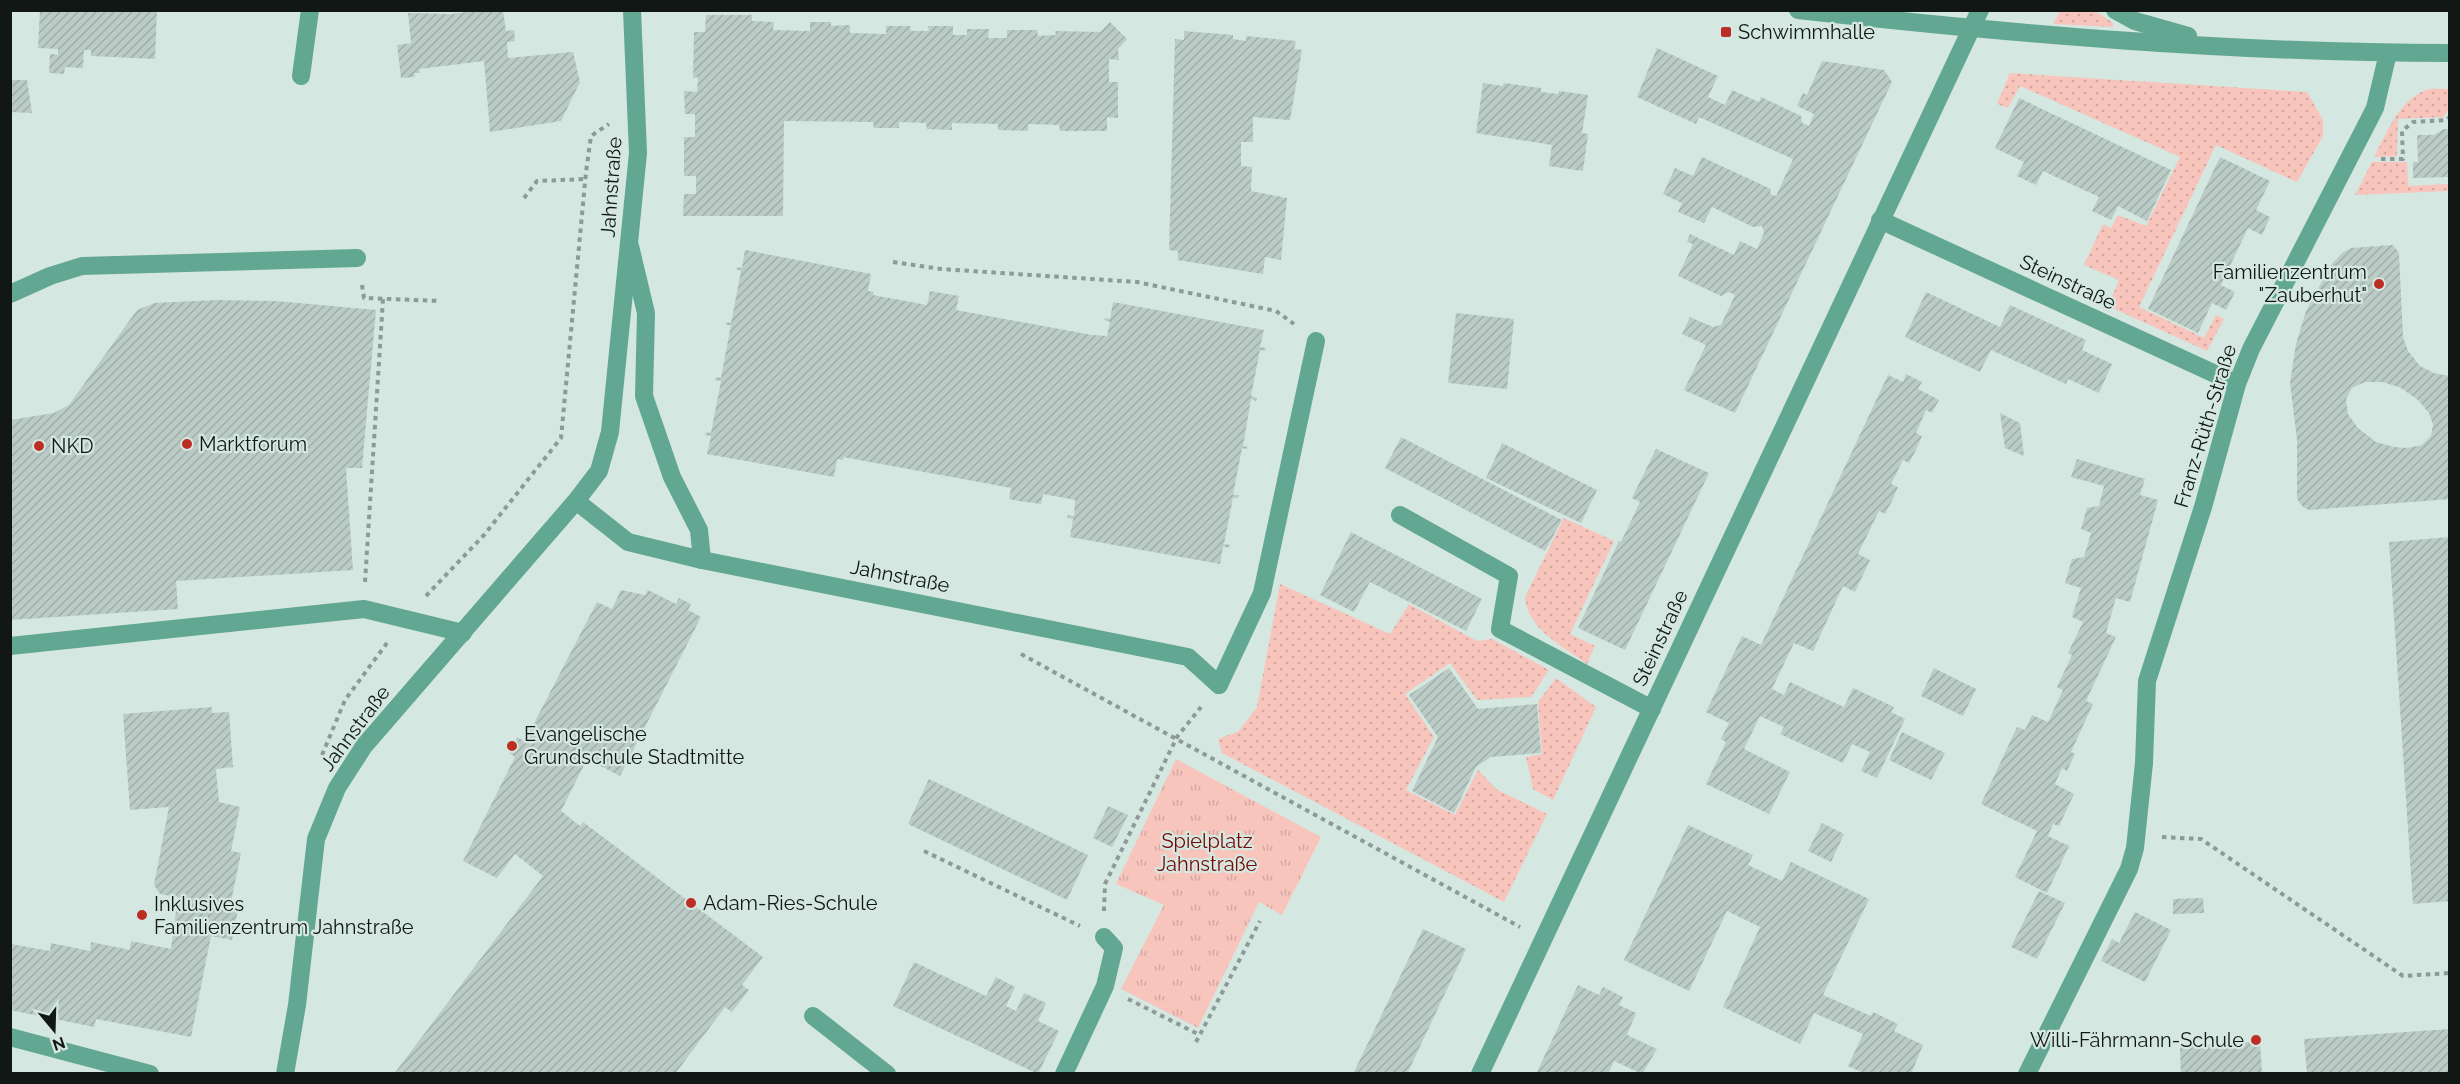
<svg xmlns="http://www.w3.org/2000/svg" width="2460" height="1084" viewBox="0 0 2460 1084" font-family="Raleway,sans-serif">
  <defs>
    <pattern id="grass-dots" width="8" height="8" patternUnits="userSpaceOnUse" patternTransform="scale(1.5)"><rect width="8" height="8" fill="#f8c5bc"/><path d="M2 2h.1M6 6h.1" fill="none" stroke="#d4a8a1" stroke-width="1.8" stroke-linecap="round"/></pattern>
    <pattern id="park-tufts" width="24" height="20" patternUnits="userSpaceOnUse" patternTransform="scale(1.5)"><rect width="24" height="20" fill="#f8c5bc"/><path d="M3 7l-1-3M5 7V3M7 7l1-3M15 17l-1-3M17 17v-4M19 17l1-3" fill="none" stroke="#d4a8a1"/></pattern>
    <pattern id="building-hatch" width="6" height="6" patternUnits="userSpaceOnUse" patternTransform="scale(1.5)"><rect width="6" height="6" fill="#bbccc6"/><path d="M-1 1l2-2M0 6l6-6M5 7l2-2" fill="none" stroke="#a0aea9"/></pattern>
  </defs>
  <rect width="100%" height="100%" fill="#d5e7e1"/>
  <path fill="url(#grass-dots)" d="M2095,11L2113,23V27L2053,24L2060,11Z
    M2010,73L2307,92L2323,120V136L2297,182L2216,145L2139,307L2204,338L2216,315L2224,319L2207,351L2108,306L2119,280L2084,265L2103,224L2111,228L2118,215L2146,226L2180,157L2020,86L2008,108L1997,104Z
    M2449,89V109L2443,117L2398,119L2397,156L2374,157C2387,133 2398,101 2426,90C2432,88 2442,89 2449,89Z
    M2372,162H2407L2408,186L2449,184V191L2355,195Z
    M1564,518L1614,541L1570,634L1595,646L1587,664C1563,646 1528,630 1525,597Z
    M1280,584L1390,634L1409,604L1477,641L1492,639L1549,670L1531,697L1477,700L1450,663L1405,694L1434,737L1406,790L1455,815L1478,770L1496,789L1547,814L1504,902L1222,753L1218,739L1239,731L1257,707Z
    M1556,678L1596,707L1553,800L1533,789L1526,757L1542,754L1538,702Z"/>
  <path fill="url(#park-tufts)" d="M1176,759L1321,837L1282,915L1259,902L1198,1028L1121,989L1164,905L1116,884Z"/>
  <path fill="url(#building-hatch)" fill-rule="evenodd" d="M40,10H157L155,59L91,56V50H84L83,68L65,67L64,74L49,73L50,54L58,55V49L38,48Z
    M481,10H503L506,31L514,30L515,41L507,42L508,58L573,52L580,82L561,121L490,132L484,61L419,69L420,73H414L415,77L401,78L397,45L411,43L408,13L452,14Z
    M706,15H752V21L774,22L773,30L810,31V22H831V26L850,25V33L886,34V26H910L911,31H929L928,26H953V35H967V29H989L988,38H1007V30H1037L1038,36L1056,35L1055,31L1100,32L1110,22L1127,39L1118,49L1119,60L1109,59V82H1118V118L1107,117V131H1060L1059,125L1028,124V131L998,130V124L952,123V130L927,129L926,123L899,122V128H874L873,122L784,121L783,216H683L684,194H696V176H684V137H695V114H685L684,91L697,92L698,77L693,78L694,32H705Z
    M1184,31L1233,35V39L1246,41V36L1296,41L1294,49L1302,50L1290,120L1253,117V142H1241V166L1252,167L1251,191L1287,198L1281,260L1265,257L1263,274L1178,260V251L1169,250L1175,39L1184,40Z
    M1657,48L1718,76L1708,97L1725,105L1732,90L1759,102L1761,97L1801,116L1802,123L1809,126L1814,114L1797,106L1803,93L1807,95L1822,61L1884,70L1892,82L1735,413L1684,390L1706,345L1682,334L1690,317L1713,327L1721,325L1735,295L1729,292L1721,296L1678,276L1693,244L1687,242L1690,234L1734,255L1740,241L1757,249L1764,233L1762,226L1753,227L1712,207L1704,223L1678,212L1682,203L1663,194L1675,168L1693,176L1702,157L1771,189L1770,194L1776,196L1793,159L1699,117L1696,124L1637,97Z
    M10,80H27L32,113L10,112Z
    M1483,83L1503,86L1504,83L1541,88V92L1558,94L1559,91L1588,95L1582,133L1588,134L1583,171L1549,166L1552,145L1476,133Z
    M2019,98L2171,170L2147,221L2118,206L2111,220L2092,211L2099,197L2043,171L2036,185L2017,176L2024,162L1995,148Z
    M2444,129H2450V177L2413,178V162H2418L2417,135H2434Z
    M2220,157L2270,181L2256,210L2270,217L2262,235L2248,228L2221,285L2235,292L2226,310L2212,303L2198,333L2148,309Z
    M2393,245L2399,253L2403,337L2408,351L2420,366L2434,373L2450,376V499L2309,510L2303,507L2297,499V440L2290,383L2296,344L2306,311L2331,265L2342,253L2351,248ZM2365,382H2383L2401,388L2418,400L2429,413L2433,425L2431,436L2422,445L2408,448L2394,447L2376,442L2358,428L2348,414L2346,399L2352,388Z
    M745,250L871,274L868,291L874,292L873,295L927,305L930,291L959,296L956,310L1092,335L1107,336L1110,322L1104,320L1105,318L1110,319L1113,302L1264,330L1260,347L1266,348L1265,351L1260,350L1251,396L1257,398L1256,401L1251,399L1243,446L1248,447L1247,449L1242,448L1233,495H1239L1238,498H1233L1224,544L1230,545L1229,548L1223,546L1220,564L1070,537L1073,519L1067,518L1068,515L1074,516L1075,500L1043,494L1041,504L1019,501L1009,499L1011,488L1006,487L843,457V460L837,459L834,477L707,454L711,436L705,435L706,432L711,433L721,381L715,380L716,377L721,378L731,325H726V322L731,323L741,271L736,269L737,267L742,268Z
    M1926,292L2000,327L2010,305L2086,340L2082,350L2112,364L2099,393L2068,379L2066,384L1991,350L1980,372L1905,337Z
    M217,300L276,301L376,310L362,468H346L353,570L176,581L178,609L10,620V420L54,413L69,405L137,310L155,303Z
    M1456,313L1514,319L1507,389L1448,383Z
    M1906,374L1922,382L1918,389L1939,400L1932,413L1926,410L1916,433L1922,436L1916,450L1909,463L1903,460L1891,484L1898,487L1892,501L1885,514L1879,511L1858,554L1870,560L1855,592L1843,586L1813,651L1794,643L1772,689L1784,695L1790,682L1844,707L1853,688L1894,707L1891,712L1905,719L1877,778L1861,771L1870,752L1852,744L1843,763L1780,734L1784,727L1760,716L1744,749L1790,772L1769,814L1706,784L1726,742L1721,739L1729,723L1706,712L1742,636L1761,645L1888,375L1903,382Z
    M2000,413L2020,423L2024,456L2005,448Z
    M1401,437L1562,520L1545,551L1385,468Z
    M1502,443L1597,490L1581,523L1486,478Z
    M1656,449L1709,473L1625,650L1578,628L1619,541L1621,542L1640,502L1632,498Z
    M2077,459L2145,479L2140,495L2158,500L2130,602L2116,598L2106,633L2116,637L2086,701L2093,704L2071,752L2075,754L2067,771L2062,768L2055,784L2074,794L2059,826L2053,824L2048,836L2069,846L2047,893L2015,877L2037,831L1981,804L2017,727L2025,730L2032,715L2048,722L2063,690L2057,687L2072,655L2068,653L2083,622L2072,617L2081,588L2065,583L2072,559L2084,557L2091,533L2081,529L2087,508L2099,506L2104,486L2071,477Z
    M1351,532L1482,599L1466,631L1370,582L1354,612L1320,595Z
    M2450,537V901L2413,904L2389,542Z
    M621,590L645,595L648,590L676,604L679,598L691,604L688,610L701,617L620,776L587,759L561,811L580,826L583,822L763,957L742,985L749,990L732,1012L725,1007L675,1074H394L543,876L515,854L497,878L463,861L515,757L509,753L517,737L524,741L531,729L597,602L612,609Z
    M1449,668L1478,709L1537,704L1541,753L1491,757L1476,767L1454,813L1412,791L1438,737L1409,695Z
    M1934,668L1976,689L1963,716L1921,696Z
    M212,707V713L229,712L233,767L216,769L219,802L240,807L231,851L241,853L230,907L238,909L232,940L211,936L191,1037L96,1019L94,1027L10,1010L11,944L50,951L51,943L90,951L91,942L130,950L131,941L171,949L178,897L160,894L154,885L169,807L130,810L123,714Z
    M1902,732L1945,753L1931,780L1889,760Z
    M929,779L1088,855L1067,900L908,824Z
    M1108,806L1128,815L1112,847L1093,838Z
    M1822,823L1844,834L1831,862L1808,851Z
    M1688,825L1753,855L1748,865L1782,881L1791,862L1869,899L1823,995L1871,1016L1873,1012L1898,1024L1894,1031L1923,1045L1911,1074H1866L1848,1066L1863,1034L1814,1013L1800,1044L1723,1007L1760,927L1727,911L1689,991L1624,960Z
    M2039,891L2065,903L2037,959L2011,947Z
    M2203,898L2204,913L2173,914V899Z
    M2135,912L2171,930L2145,982L2101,961L2112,939L2119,943Z
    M1423,929L1466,949L1407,1074H1353Z
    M914,962L986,996L996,977L1015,987L1006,1006L1016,1011L1024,993L1046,1003L1038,1021L1059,1031L1038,1074L893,1006Z
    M1578,985L1599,995L1603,987L1623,997L1619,1005L1636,1013L1627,1035L1657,1049L1642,1074L1614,1061L1608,1074H1536Z
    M2450,1029V1074H2307L2304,1039Z
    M2260,1041L2262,1074H2181L2180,1047Z"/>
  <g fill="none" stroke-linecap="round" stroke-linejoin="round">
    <path stroke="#8d9a96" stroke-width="4" stroke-dasharray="4.5 4.5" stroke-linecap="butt" d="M2381,159H2403L2402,131L2413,122L2446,120L2450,117
      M524,198L537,181L585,179
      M893,262L941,269L1137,282L1276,311L1294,324
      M362,285L364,298L440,301
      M365,582L383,299
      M426,596L484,535L561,438L586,172L591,136L609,124
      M1021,654L1520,927
      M322,755L345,700L387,643
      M2162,837L2201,839L2403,976L2450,973
      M924,851L1080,926
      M1104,911L1105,884L1177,737L1201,707
      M1128,999L1200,1035
      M1196,1042L1260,921"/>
    <path stroke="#62a792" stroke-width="18" d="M301,76L310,10
      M630,246L646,313L644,396L672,477L699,530L702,560
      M10,294L50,276L82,266L357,258
      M1400,515L1509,576L1500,629L1652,709
      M10,646L364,609L463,633
      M1219,685L1262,593L1316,341
      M813,1016L887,1074
      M10,1037L150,1074
      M2027,1074L2129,869L2135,848L2144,763"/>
    <path stroke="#62a792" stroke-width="18" d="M1798,10C2014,34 2232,53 2450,53
      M2115,10L2135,21L2188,36
      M1880,220L2237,384
      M576,501L628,542L702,560L1188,657L1219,685
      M2144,763L2147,681L2203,507L2237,384L2251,349L2375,108L2388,53
      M285,1074L297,1005L316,839L337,788L364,746L576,501L599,471L610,432L638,153L632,10
      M1064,1074L1105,986L1114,948L1104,937
      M1480,1074L1980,10"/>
  </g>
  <g fill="#bc2e24" stroke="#d5e7e1" stroke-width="2">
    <rect x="1720" y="26" width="12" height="12" rx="3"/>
    <circle cx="2379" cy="284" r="6"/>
    <circle cx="187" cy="444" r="6"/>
    <circle cx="39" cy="446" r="6"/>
    <circle cx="512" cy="746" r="6"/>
    <circle cx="691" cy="903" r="6"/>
    <circle cx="142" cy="915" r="6"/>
    <circle cx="2256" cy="1040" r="6"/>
  </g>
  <g text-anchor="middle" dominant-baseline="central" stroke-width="4.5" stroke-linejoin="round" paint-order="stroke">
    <g font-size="20" fill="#111715" stroke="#d5e7e1" text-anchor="start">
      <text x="1738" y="32">Schwimmhalle</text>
      <text x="2367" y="272" text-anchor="end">Familienzentrum<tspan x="2367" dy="23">"Zauberhut"</tspan></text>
      <text x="199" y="444">Marktforum</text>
      <text x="51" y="446">NKD</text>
      <text x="524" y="734">Evangelische<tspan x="524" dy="23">Grundschule Stadtmitte</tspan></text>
      <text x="703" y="903">Adam-Ries-Schule</text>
      <text x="154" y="904">Inklusives<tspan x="154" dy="23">Familienzentrum Jahnstraße</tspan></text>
      <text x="2244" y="1040" text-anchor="end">Willi-Fährmann-Schule</text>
    </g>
    <g font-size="20" fill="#111715" stroke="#d5e7e1">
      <text transform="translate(611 187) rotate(-86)">Jahnstraße</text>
      <text transform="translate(2068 282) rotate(25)">Steinstraße</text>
      <text transform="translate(2205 426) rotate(-73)">Franz-Rüth-Straße</text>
      <text transform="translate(900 576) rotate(11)">Jahnstraße</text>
      <text transform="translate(1660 638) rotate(-65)">Steinstraße</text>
      <text transform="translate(355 728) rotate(-53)">Jahnstraße</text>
    </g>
    <g font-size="20" fill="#770805" stroke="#d5e7e1">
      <text x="1207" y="841">Spielplatz<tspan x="1207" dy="23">Jahnstraße</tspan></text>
    </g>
  </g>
  <rect width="2460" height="1084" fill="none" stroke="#111715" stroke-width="24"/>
  <g transform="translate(54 1030) rotate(161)" stroke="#d5e7e1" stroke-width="4.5" paint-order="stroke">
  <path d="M0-4.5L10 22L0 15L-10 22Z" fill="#111715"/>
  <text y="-9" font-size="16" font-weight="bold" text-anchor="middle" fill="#111715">N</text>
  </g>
</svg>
